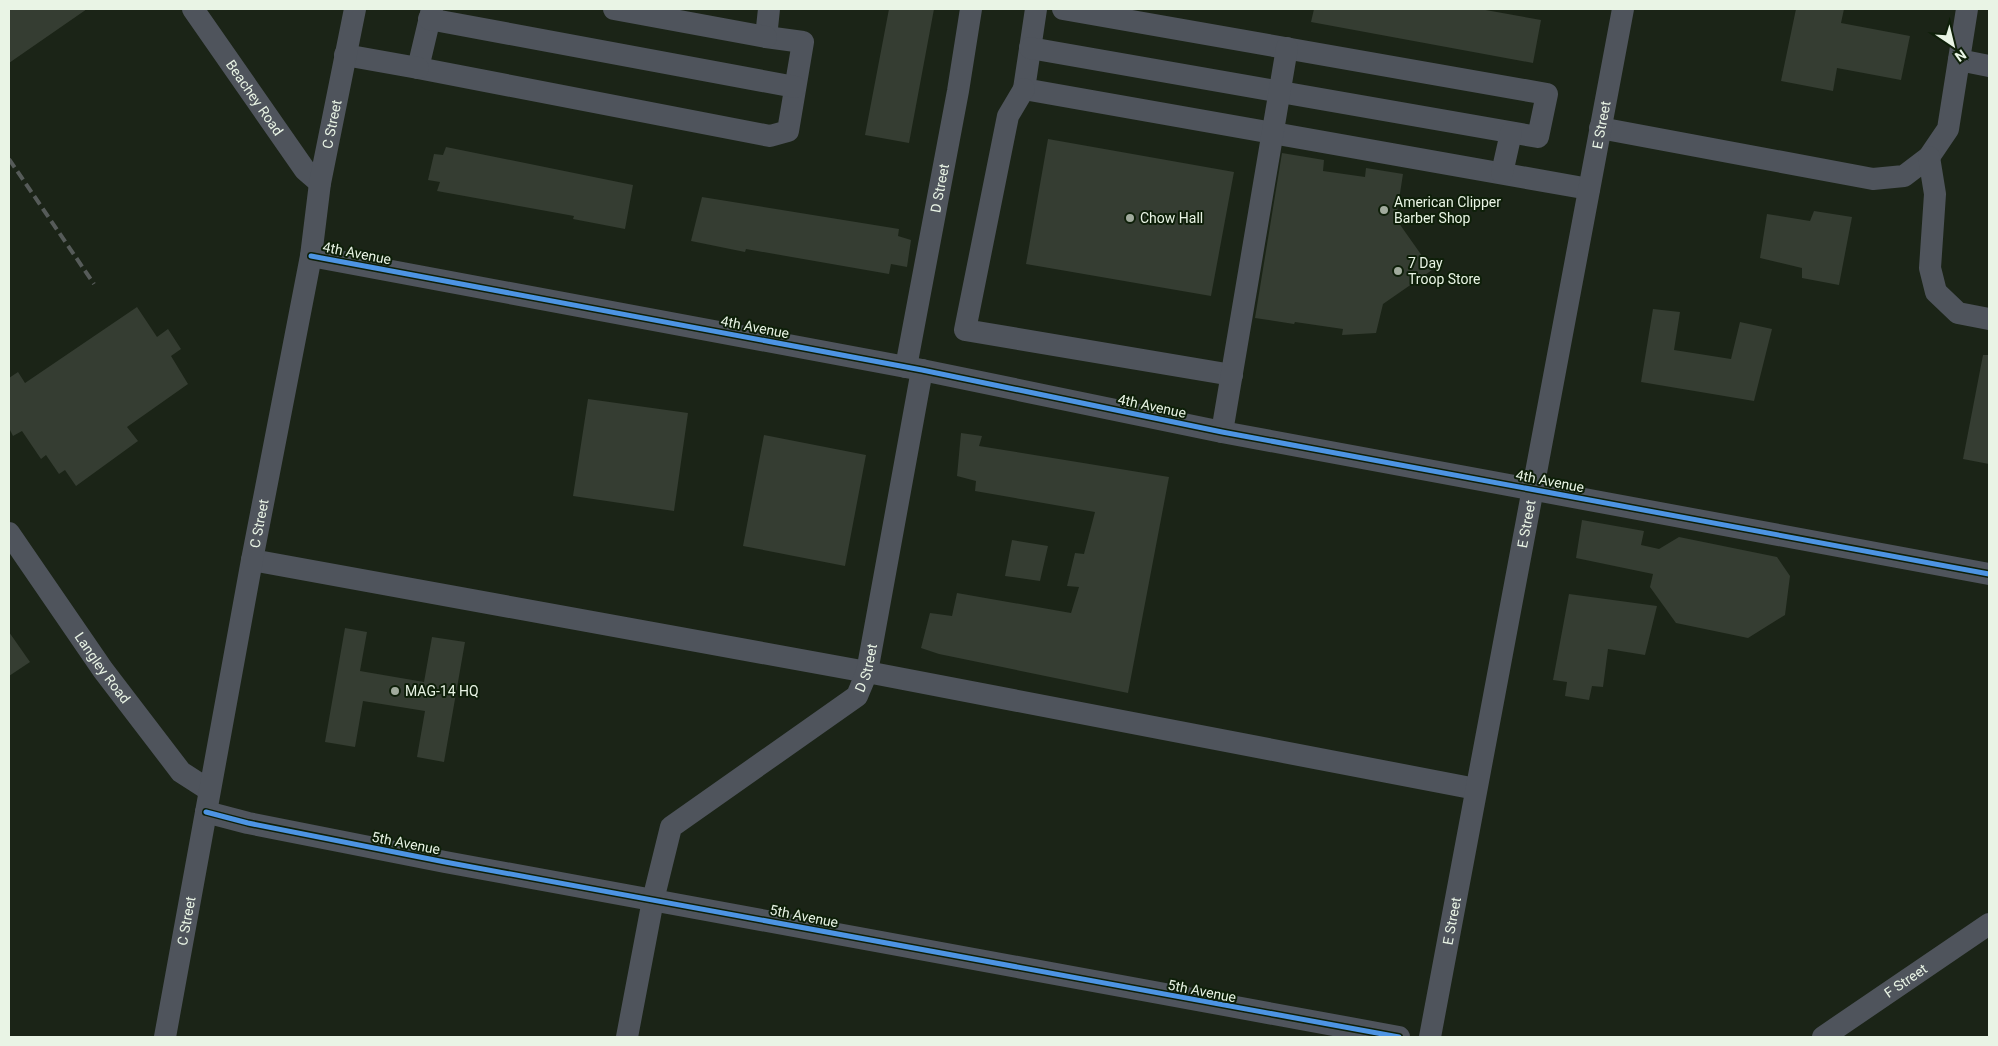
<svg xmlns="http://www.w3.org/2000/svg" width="1998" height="1046" viewBox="0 0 1998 1046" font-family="Roboto,sans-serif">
  <rect width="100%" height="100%" fill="#1b2417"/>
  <path fill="#353d32" d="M9,9H87L9,63Z
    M889,9H934L909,143L865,135Z
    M1314,9H1480L1541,20L1533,63L1311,22Z
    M1796,9H1844L1841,23L1910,36L1901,80L1837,68L1833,91L1781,81Z
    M1048,139L1234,172L1211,296L1026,264Z
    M446,147L633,185L625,229L573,219L574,216L437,191L440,182L428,180L434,154L443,155Z
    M1282,153L1324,160L1323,171L1365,177L1366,168L1403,174L1396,219L1432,270L1383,304L1376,333L1342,335L1343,329L1295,322L1294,324L1255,318Z
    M702,197L899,229L898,236L911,240L907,267L891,264L889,274L746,249L745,252L691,241Z
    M1814,211L1852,217L1839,285L1802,278V268L1760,258L1767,214L1810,221Z
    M137,307L157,337L168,329L181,349L171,356L188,384L127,427L138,441L76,486L65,470L59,474L46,455L41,459L22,431L13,436L9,428V378L18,372L25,383Z
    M1653,309L1680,312L1674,350L1731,359L1740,322L1772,329L1754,401L1641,382Z
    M1983,355H1989V464L1963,459Z
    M588,399L688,413L674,511L573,496Z
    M961,433L982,436L979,446L1169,477L1128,693L939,654L921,648L930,613L952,616L957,593L1071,613L1079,587L1067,586L1075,553L1084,554L1095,512L975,491L976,481L957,476Z
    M764,435L866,455L845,566L743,546Z
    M1582,520L1644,531L1641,545L1659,549L1679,537L1777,557L1790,576L1785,615L1748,638L1676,623L1650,587L1653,574L1576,558Z
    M1012,540L1048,546L1040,581L1005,576Z
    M1569,594L1657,606L1645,655L1608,649L1603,687L1592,686L1589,700L1565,696L1567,682L1553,680Z
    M345,628L367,632L360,671L424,682L432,637L465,642L444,762L417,757L425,711L363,701L355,747L325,742Z
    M9,632L30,662L9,676Z"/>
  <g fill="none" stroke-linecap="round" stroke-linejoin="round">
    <g stroke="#4f545c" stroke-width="22">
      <path id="s1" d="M193,9L305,170L320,183"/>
      <path d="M432,9L418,68L770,136L788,131L803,42L766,37L769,9"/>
      <path d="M614,9L766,37"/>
      <path d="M1036,9L1024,89L1589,189"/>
      <path d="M429,19L795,87"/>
      <path d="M1030,48L1538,137L1547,94L1063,9"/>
      <path d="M345,55L418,68"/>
      <path d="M1959,60L1989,66"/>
      <path d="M1024,89L1008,116L965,330L1232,375"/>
      <path d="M1600,128L1873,179L1904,176L1929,157L1948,129L1967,9"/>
      <path d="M1929,157L1935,194L1930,268L1936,292L1958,313L1989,319"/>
      <path d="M1502,173L1511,133"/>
      <path d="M311,256L922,370L1222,432L1989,574"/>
      <path id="s2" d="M906,367L958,91L971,9"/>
      <path d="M1222,432L1287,48"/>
      <path id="s3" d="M9,533L103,670L181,772L209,790"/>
      <path d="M252,560L867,672L1476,789"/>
      <path d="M206,812L248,823L445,862L1399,1037"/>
      <path id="s4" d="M165,1037L252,560L311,256L320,183L355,9"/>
      <path id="s5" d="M627,1037L653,900L671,827L857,696L867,672L922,370"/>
      <path id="s6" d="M1430,1037L1623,9"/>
      <path id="s7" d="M1823,1037L1989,924"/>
    </g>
    <path stroke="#565b59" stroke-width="4" stroke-dasharray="10 5" stroke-linecap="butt" d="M9,159L94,284"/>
    <g stroke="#0e1f09" stroke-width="8">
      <path id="cycleway" d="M311,256L922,370L1222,432L1989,574
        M206,812L248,823L445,862L1399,1037"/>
    </g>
    <use href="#cycleway" stroke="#4d94e3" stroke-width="5"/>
  </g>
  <g fill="#a1ab9d" stroke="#0e1f09" stroke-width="2">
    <circle cx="1384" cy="210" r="5"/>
    <circle cx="1130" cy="218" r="5"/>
    <circle cx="1398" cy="271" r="5"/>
    <circle cx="395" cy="691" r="5"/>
  </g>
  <g text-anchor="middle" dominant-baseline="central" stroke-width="4" stroke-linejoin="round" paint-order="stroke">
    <g font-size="14" fill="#e9f4e5" stroke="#0e1f09">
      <text stroke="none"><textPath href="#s1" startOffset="108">Beachey Road</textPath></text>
      <text stroke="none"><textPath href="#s4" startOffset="928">C Street</textPath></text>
      <text stroke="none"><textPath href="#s6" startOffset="928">E Street</textPath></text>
      <text stroke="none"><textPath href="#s2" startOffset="182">D Street</textPath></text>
      <text transform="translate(357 253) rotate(11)">4th Avenue</text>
      <text transform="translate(755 327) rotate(11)">4th Avenue</text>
      <text transform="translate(1152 406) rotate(12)">4th Avenue</text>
      <text transform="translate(1550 481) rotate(11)">4th Avenue</text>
      <text stroke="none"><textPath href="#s4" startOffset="522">C Street</textPath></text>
      <text stroke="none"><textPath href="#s6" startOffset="522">E Street</textPath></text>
      <text stroke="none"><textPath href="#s5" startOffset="472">D Street</textPath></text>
      <text stroke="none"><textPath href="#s3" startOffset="164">Langley Road</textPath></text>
      <text transform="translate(406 843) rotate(11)">5th Avenue</text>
      <text transform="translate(804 916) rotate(11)">5th Avenue</text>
      <text stroke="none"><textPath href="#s4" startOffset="118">C Street</textPath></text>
      <text stroke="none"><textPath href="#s6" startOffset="118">E Street</textPath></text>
      <text stroke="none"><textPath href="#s7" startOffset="100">F Street</textPath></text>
      <text transform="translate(1202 991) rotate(11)">5th Avenue</text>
    </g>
    <g font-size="14" fill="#e9f4e5" stroke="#0e1f09" text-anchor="start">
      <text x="1394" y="202">American Clipper<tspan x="1394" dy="16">Barber Shop</tspan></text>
      <text x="1140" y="218">Chow Hall</text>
      <text x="1408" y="263">7 Day<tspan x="1408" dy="16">Troop Store</tspan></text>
      <text x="405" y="691">MAG-14 HQ</text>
    </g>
  </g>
  <rect width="1998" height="1046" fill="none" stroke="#e9f4e5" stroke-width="20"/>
  <g transform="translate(1953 45) rotate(145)" stroke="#0e1f09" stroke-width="4" paint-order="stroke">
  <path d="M0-4L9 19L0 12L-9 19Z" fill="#e9f4e5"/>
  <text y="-8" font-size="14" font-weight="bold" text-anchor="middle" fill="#e9f4e5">N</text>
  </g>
</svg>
